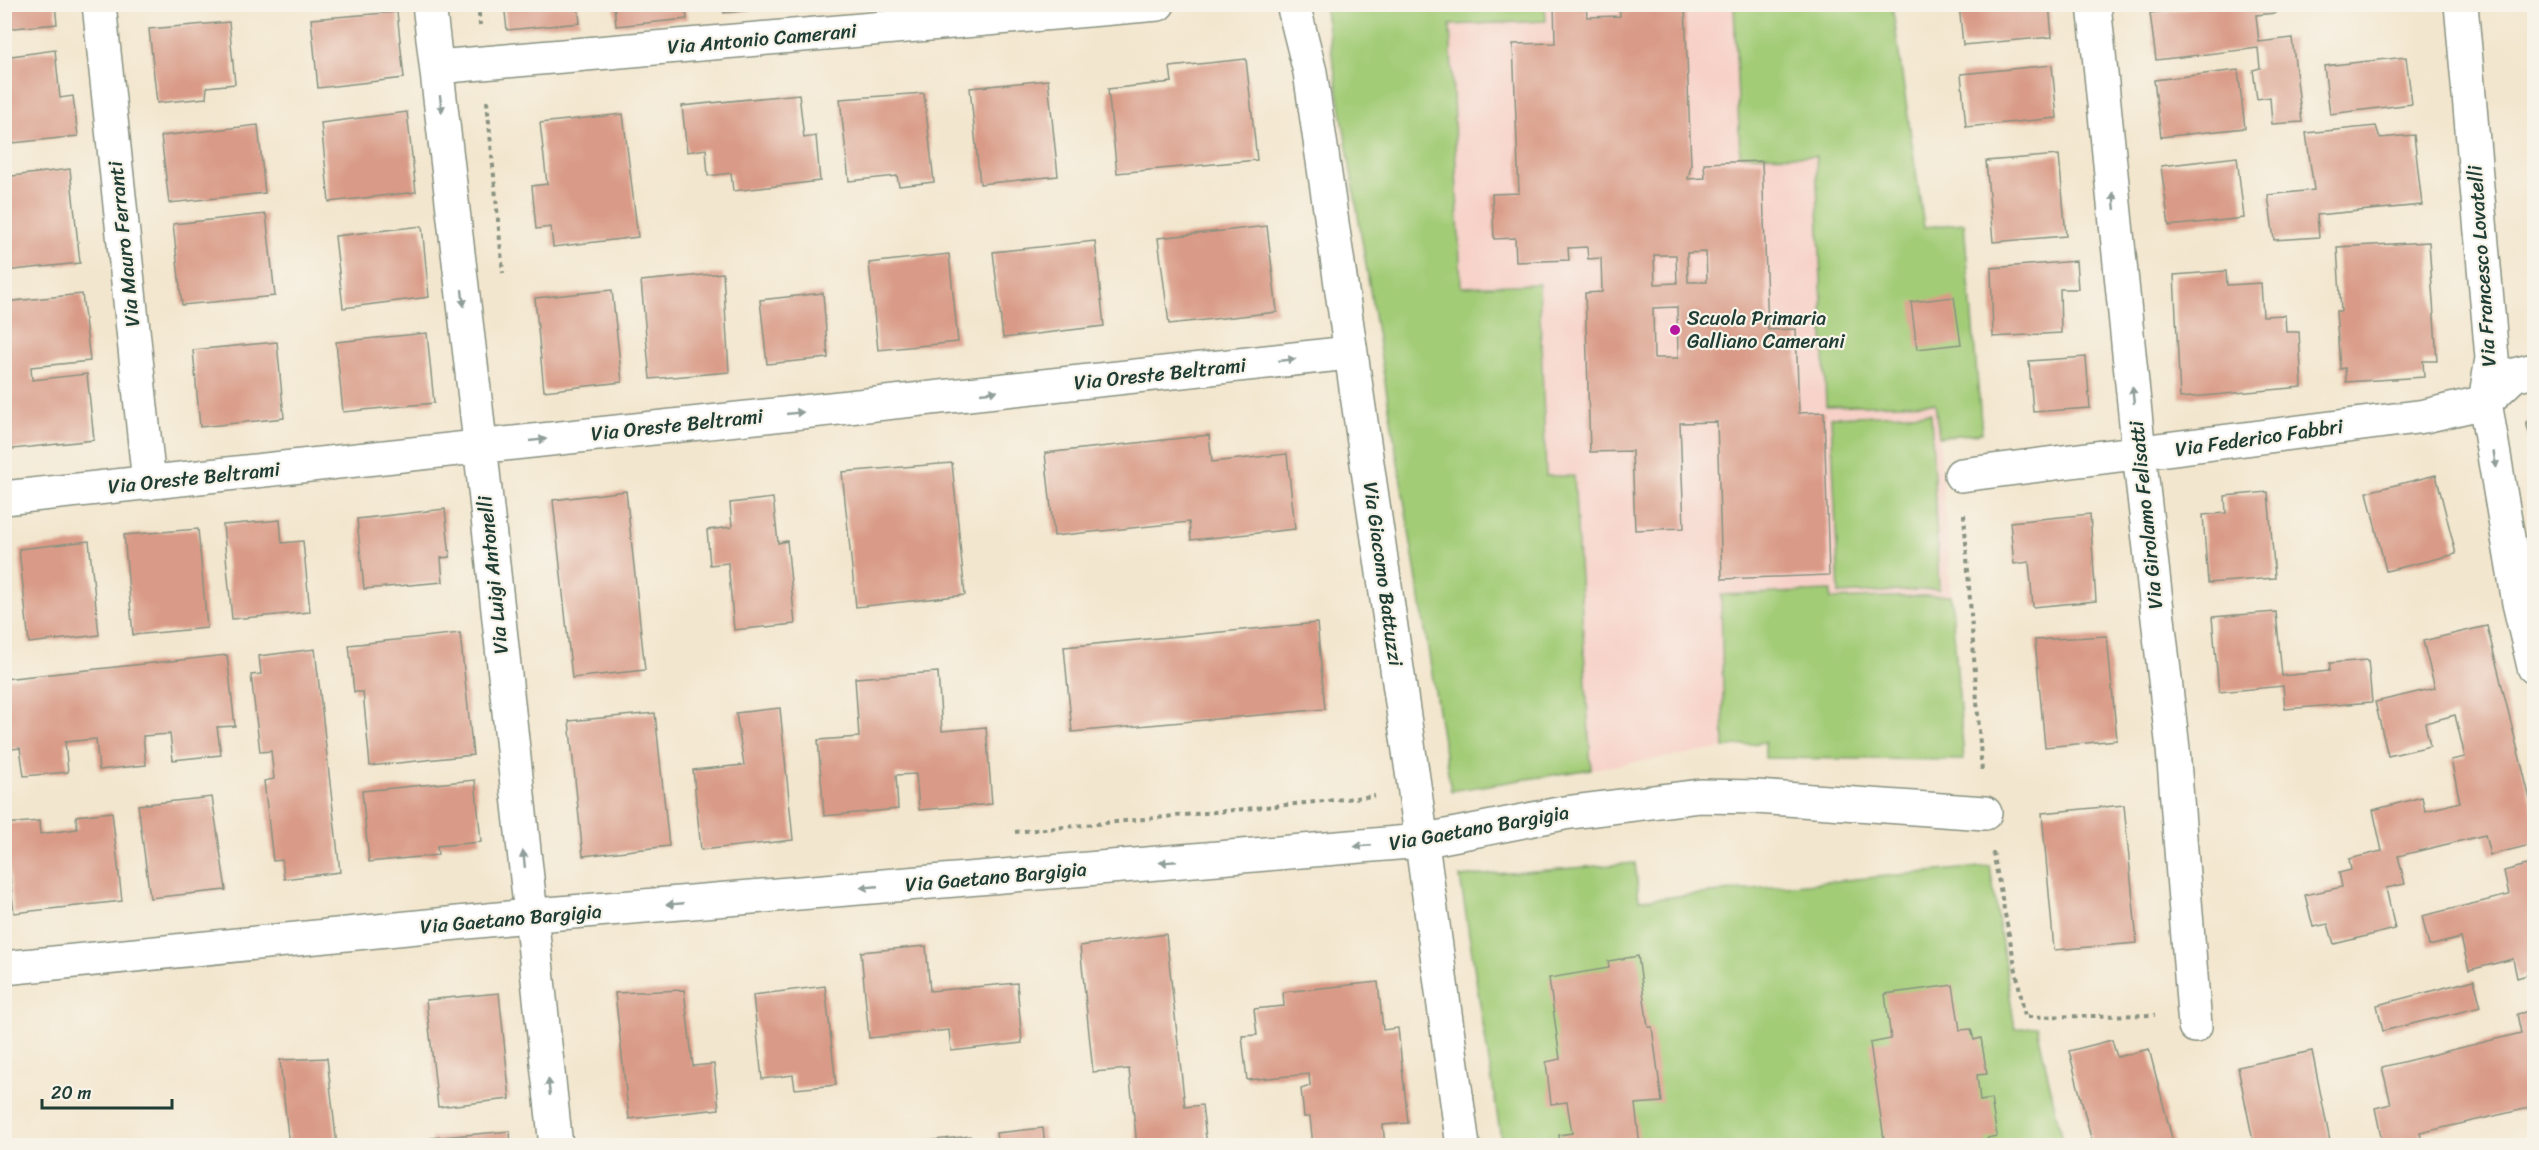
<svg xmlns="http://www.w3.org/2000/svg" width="2539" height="1150" viewBox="0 0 2539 1150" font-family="Sriracha,sans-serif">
  <rect width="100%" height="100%" fill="#f7f3e8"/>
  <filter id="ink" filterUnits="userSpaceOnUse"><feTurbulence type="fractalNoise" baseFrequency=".0167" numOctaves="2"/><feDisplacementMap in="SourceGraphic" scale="12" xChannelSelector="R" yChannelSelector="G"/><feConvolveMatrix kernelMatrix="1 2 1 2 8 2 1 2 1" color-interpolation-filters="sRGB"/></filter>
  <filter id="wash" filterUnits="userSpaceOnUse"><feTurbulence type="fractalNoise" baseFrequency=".008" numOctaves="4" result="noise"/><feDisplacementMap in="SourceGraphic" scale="24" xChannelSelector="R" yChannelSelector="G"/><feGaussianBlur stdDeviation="1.35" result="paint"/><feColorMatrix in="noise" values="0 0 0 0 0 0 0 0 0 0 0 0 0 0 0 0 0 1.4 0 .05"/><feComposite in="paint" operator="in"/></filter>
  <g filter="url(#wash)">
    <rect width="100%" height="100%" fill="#f3e6ce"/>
    <path fill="#f7d1c8" d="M1324,5H1892L1924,227L1964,223L1982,433L1939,437L1964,760L1765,758V742L1451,791Z"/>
    <path fill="#a3cc77" stroke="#618456" stroke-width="1.5" d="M1324,5H1545L1546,21L1450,25L1461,287L1539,284L1546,476H1574L1591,769L1451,791Z
      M1734,5H1892L1924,227L1964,223L1982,433L1939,437L1935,403L1826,406L1816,156L1740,155Z
      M1931,413L1939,589L1839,594L1831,417Z
      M1831,591V599L1951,595L1964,760L1765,758V742L1724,748L1721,595Z
      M1635,863L1639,900L1990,866L2015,1029L2037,1026L2063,1145H1502L1460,877Z"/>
    <g id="blocks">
      <path fill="#d99b87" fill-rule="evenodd" d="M4,4H55L57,24L4,29Z
        M504,4H578L580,23L507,30Z
        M614,4H685L687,19L616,26Z
        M723,4H792L793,6L724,13Z
        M1554,4H1586L1587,17L1620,16L1619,4H1685L1691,165L1688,179L1705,178L1704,163L1762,161L1768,330L1796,329L1799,413L1824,412L1829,575L1722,579L1717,422L1680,423L1684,528L1635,530L1632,451L1590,452L1585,293L1602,292L1601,258L1588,259L1587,247L1568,248L1569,260L1516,262L1515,238L1494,239L1492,194L1519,193L1513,44L1555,43ZM1706,252L1707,282H1688L1687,253ZM1654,255H1676L1677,283L1655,284ZM1677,307L1678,358H1654L1653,308Z
        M1959,4H2049L2052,37L1963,45Z
        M2221,4H2274L2275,13L2256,15L2259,42L2292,38L2302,122L2272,124L2270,97L2257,99L2253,70L2260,68L2258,48L2156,60L2150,13Z
        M397,12L404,78L318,88L311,19Z
        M229,22L235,84L207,87L206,98L157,103L149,29Z
        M55,50L60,98L73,96L78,136L4,144V57Z
        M2406,57L2412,104L2330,114L2324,66Z
        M1246,59L1257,160L1117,173L1108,89L1172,82L1170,67Z
        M2052,65L2057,118L1966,127L1961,74Z
        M2238,70L2245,128L2161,137L2154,80Z
        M1048,80L1058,176L980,184L970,88Z
        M924,93L934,182L899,186L897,176L849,181L840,99Z
        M799,94L804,138L816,136L820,181L733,191L731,173L708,176L706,149L687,152L682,106Z
        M407,112L416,192L329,202L321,123Z
        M623,114L638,237L553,247L551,227L536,229L532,186L547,184L540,123Z
        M258,125L265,193L169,203L161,136Z
        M2376,126L2380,138L2414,135L2422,205L2317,215L2319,237L2274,240L2268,195L2314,190L2306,133Z
        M2059,155L2066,236L1993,242L1986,161Z
        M2237,157L2244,218L2169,226L2161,166Z
        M70,169L80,263L4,271V177Z
        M266,214L275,296L182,305L173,224Z
        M422,226L429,297L343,308L335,236Z
        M1267,226L1277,312L1169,324L1158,238Z
        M1095,241L1104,326L1003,338L993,252Z
        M2429,242L2437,361H2423L2424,377L2346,382L2345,368L2340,369L2336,311H2341L2337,247Z
        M949,254L958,342L878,350L869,263Z
        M2076,261L2078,289H2060L2061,333L1993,337L1991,268Z
        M2226,271L2227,285L2261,283L2263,316L2285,315L2286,332H2299L2302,387L2180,398L2174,275Z
        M723,273L729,372L650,379L641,281Z
        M612,290L622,382L544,391L535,298Z
        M823,293L828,358L767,364L760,300Z
        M82,294L90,361L31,367L32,380L87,374L94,440L4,450V381H8L7,366L4,367V302Z
        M1954,297L1961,344L1917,349L1911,302Z
        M427,333L434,403L343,412L336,342Z
        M277,342L284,418L200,427L193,350Z
        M2086,357L2090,408L2033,412L2029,361Z
        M2534,420V451L2526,422Z
        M1209,435L1212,462L1287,454L1295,529L1191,540L1189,522L1054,536L1045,453Z
        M952,463L965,595L856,607L842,472Z
        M2436,475L2456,554L2386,571L2367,492Z
        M626,491L645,670L572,678L553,500Z
        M2268,492L2275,578L2208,583L2203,515L2226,513L2225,496Z
        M773,498L778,543L787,541L795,624L734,630L728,563L710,565L707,530L732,527L730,503Z
        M445,509L450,557L441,558L443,582L364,589L357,519Z
        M2090,514L2096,601L2033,607L2029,562L2014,564L2010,522Z
        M280,520L282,543L303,541L310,612L232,619L223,525Z
        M198,529L207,628L133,635L124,535Z
        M89,541L99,635L29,643L19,549Z
        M2276,612L2282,676L2329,671L2330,663L2368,660L2372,702L2285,709L2283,686L2219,692L2212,617Z
        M1317,623L1325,709L1072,732L1064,647Z
        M2487,626L2534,815V844L2490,855L2485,835L2398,856L2405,884L2386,888L2395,929L2334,944L2328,924L2313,927L2305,895L2342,887L2339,873L2351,870L2349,859L2382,851L2373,810L2422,797L2425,811L2460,802L2451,760L2465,757L2455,715L2425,723L2430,746L2388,756L2375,702L2435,688L2423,641Z
        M460,633L473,755L370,766L363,692H354L349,645Z
        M2107,636L2117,740L2045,747L2035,640Z
        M315,649L340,872L284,879L282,860L273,861L264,781L274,779L271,751L260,752L251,675L261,674L259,656Z
        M227,655L235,726L217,727L221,755L173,760L170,734L143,736L146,765L99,770L96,739L65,742L68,772L24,776L20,748L4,750V679Z
        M938,672L942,731L986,727L992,804L919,810L916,774L896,775L898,809L824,816L818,740L859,737L855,678Z
        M780,708L793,840L701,850L693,770L744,765L736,713Z
        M655,713L669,846L583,856L569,721Z
        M475,780L481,842L437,846L438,855L369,862L362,791Z
        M212,797L226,890L150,898L138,805Z
        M2124,805L2137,943L2054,950L2042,813Z
        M112,812L122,901L14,913L4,824L39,821L40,834L77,829L76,816Z
        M2534,863V973L2517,978L2513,959L2469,970L2461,938L2429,946L2422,916L2509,895L2504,871Z
        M1166,934L1185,1107L1202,1105L1207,1146H1137L1129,1069L1093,1072L1080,946Z
        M926,946L930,991L1017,983L1022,1043L951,1051L949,1030L869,1038L861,952Z
        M1638,956L1648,1027H1652L1662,1102L1635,1104L1640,1146H1560L1559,1135L1572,1133L1567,1102L1551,1104L1546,1062L1560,1059L1549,978L1609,968L1608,961Z
        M2474,980L2481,1007L2383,1031L2377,1005Z
        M1378,982L1383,1030L1398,1028L1408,1123L1383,1125L1385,1146H1313L1310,1117H1304L1301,1089L1310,1086L1309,1074L1247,1080L1242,1036L1257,1035L1254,1009L1284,1006L1283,992Z
        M1953,985L1960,1030L1971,1029L1974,1040L1981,1038L1987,1074L1977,1075L1980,1101L1991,1099L1997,1136L1987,1138L1988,1146H1885L1870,1043L1891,1039L1885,994Z
        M825,986L836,1085L795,1089L793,1075L762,1079L753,995Z
        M684,990L693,1066L714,1064L719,1109L629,1119L615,993Z
        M499,993L510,1099L438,1107L426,1000Z
        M2534,1010V1107L2420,1133L2423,1146H2383L2375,1108L2391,1104L2382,1067L2521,1033L2517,1014Z
        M2112,1040L2117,1057L2149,1049L2174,1146H2093L2069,1051Z
        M2312,1051L2331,1146H2254L2238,1067Z
        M327,1058L337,1146H289L280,1060Z
        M1043,1128L1045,1146H998L996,1133Z
        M510,1131L511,1146H432L431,1138Z
        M970,1136L972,1146H917V1142Z"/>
    </g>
  </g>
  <g filter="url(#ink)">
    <use href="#blocks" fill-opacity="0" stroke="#899281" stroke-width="1.5"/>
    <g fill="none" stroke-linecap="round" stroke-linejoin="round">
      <g stroke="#899281" stroke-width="36">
        <path id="minor" d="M99,4L149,483
          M429,4L476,407L556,1146
          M1293,4L1310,72L1415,792L1463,1146
          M2094,4L2139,453L2173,749L2195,1026
          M2461,4L2492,358L2485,402L2519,603L2534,667
          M437,67L1158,4
          M1961,475L2425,416L2485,402L2514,375L2534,370
          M4,498L1349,353
          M4,968L548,914L1421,841L1564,813L1700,796L1756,797L1985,813"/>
      </g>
      <path stroke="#899281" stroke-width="4" stroke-dasharray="4.5 4.5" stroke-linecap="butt" d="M478,4L480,25
        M487,101L503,273
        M1964,514L1982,773
        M1015,832L1375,796
        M1993,852L2025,1017L2155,1015"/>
      <use href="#minor" stroke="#fff" stroke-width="33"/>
    </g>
    <defs><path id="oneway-solid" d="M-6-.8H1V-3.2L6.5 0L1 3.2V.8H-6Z" transform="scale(1.5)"/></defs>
    <g fill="#8f9e9a">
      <use href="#oneway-solid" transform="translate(441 104) rotate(83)"/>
      <use href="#oneway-solid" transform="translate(2114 201) rotate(-96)"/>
      <use href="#oneway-solid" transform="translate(463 298) rotate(83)"/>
      <use href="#oneway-solid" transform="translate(1287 360) rotate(-6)"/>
      <use href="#oneway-solid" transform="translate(989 392) rotate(-6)"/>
      <use href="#oneway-solid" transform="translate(2133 395) rotate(-96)"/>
      <use href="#oneway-solid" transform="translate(795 413) rotate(-6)"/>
      <use href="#oneway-solid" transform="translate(538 440) rotate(-6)"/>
      <use href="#oneway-solid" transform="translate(2495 460) rotate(80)"/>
      <use href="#oneway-solid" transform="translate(1363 846) rotate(175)"/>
      <use href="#oneway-solid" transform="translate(524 859) rotate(-96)"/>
      <use href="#oneway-solid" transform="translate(1168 862) rotate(175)"/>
      <use href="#oneway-solid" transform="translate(869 887) rotate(175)"/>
      <use href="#oneway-solid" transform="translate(675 904) rotate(175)"/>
      <use href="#oneway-solid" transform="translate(549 1087) rotate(-96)"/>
    </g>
  </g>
  <circle fill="#b5179e" stroke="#f7f3e8" stroke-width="2" cx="1675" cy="330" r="6"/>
  <g text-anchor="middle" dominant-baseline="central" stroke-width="4.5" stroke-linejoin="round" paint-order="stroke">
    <g font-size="20" fill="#1f3d34" stroke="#f7f3e8">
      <text transform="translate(762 39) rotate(-5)">Via Antonio Camerani</text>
      <text transform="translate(124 244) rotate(-96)">Via Mauro Ferranti</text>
      <text transform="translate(2482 266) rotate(-94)">Via Francesco Lovatelli</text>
      <text transform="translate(1160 374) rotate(-6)">Via Oreste Beltrami</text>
      <text transform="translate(677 425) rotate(-6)">Via Oreste Beltrami</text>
      <text transform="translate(2259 438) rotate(-8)">Via Federico Fabbri</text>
      <text transform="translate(194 478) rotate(-6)">Via Oreste Beltrami</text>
      <text transform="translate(2146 515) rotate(-96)">Via Girolamo Felisatti</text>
      <text transform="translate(1383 574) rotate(82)">Via Giacomo Battuzzi</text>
      <text transform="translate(493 575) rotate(-96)">Via Luigi Antonelli</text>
      <text transform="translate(1479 828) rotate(-10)">Via Gaetano Bargigia</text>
      <text transform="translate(996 877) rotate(-5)">Via Gaetano Bargigia</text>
      <text transform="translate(511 919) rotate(-5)">Via Gaetano Bargigia</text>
    </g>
    <g font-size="20" fill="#1f3d34" stroke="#f7f3e8" text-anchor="start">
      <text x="1687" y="318">Scuola Primaria<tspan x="1687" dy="23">Galliano Camerani</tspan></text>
    </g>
  </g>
  <rect width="2539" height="1150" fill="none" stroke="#f7f3e8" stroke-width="24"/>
  <path d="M42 1099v9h130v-9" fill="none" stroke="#1f3d34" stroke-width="3"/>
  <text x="51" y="1099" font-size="18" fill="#1f3d34" stroke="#f7f3e8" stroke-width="4.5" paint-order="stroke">20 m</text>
</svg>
